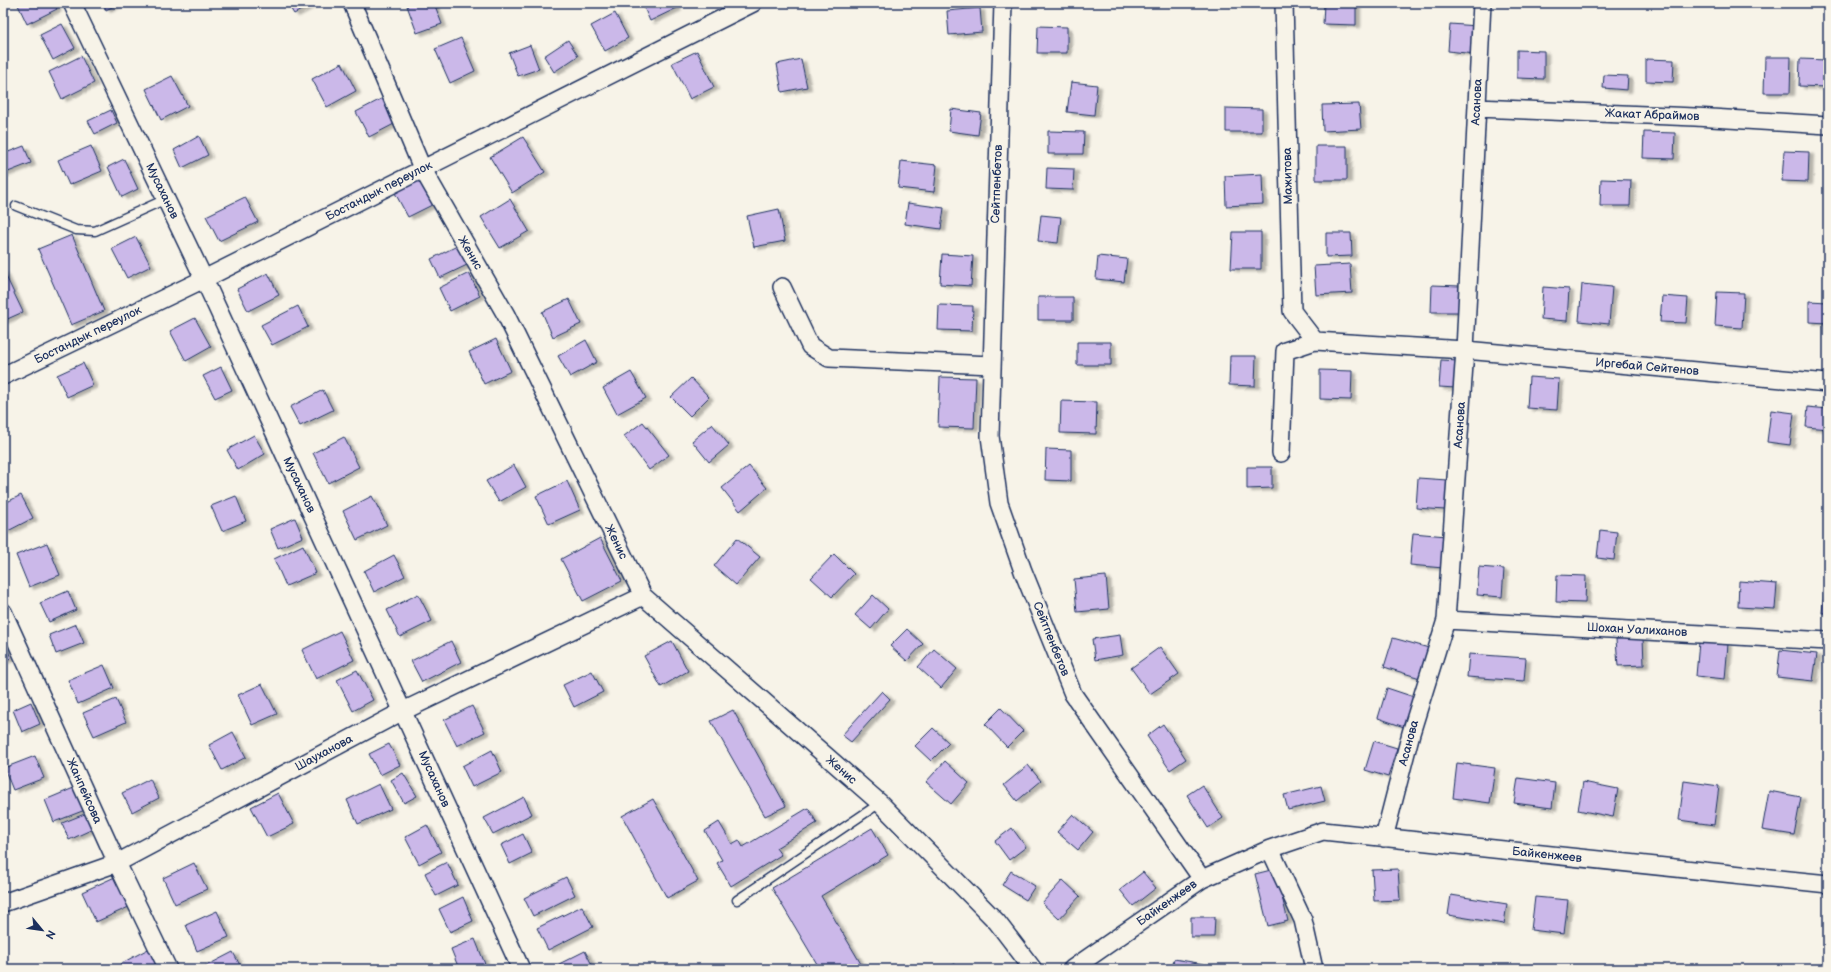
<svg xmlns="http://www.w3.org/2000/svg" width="1831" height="972" viewBox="0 0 1831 972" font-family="'Balsamiq Sans',sans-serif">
  <defs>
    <filter id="shadow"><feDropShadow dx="4.5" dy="2.5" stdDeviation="1" flood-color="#0004"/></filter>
  </defs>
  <rect width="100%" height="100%" fill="#f7f3e8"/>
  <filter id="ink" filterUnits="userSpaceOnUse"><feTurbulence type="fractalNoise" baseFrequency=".025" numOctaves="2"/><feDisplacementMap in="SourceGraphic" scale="8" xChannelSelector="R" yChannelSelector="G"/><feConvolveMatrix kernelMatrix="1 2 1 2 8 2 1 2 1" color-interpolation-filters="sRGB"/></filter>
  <g filter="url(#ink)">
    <path fill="#cbb8e9" stroke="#1b2f5e" filter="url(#shadow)" d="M21,3H54L57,9L27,24L18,5Z
      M103,3H120L106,10Z
      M287,3H314L294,14Z
      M406,3H434L442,24L417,33Z
      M642,3H674L677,8L650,21Z
      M1324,3H1356V25L1323,24Z
      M980,8L982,32L949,35L947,11Z
      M615,13L628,38L605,51L591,26Z
      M62,24L75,48L53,60L40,35Z
      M1450,24L1478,26L1475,54L1448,51Z
      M1038,26L1067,27V53H1037Z
      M461,38L475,71L450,83L435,49Z
      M568,40L578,56L554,72L544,56Z
      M530,45L539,69L518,76L509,53Z
      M1517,50L1544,51V79L1517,78Z
      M697,51L714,87L690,99L672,63Z
      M81,56L94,83L62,99L49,72Z
      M1765,57H1791L1790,93H1764Z
      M801,59L807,87L782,92L777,64Z
      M1646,59L1674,60L1673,82L1646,81Z
      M1800,59L1827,60L1826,87L1799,86Z
      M342,63L356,91L327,107L312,79Z
      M1604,75L1628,76L1627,90L1603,88Z
      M172,76L188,106L161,120L146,89Z
      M1071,82L1097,85L1094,115L1067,112Z
      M383,98L396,123L369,137L356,112Z
      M1359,104L1361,129L1323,131L1322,105Z
      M1226,108L1262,109V132H1226Z
      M951,109L981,113L978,135L949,131Z
      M111,110L117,123L95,134L88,121Z
      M1048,131L1084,132L1083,154H1048Z
      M1644,132L1675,133L1674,159L1643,158Z
      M199,136L208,155L182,168L174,150Z
      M523,137L545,172L512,193L490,157Z
      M24,146L31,163L3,174V154Z
      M91,146L102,171L69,185L58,160Z
      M1316,146H1347V180H1316Z
      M1784,151L1809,152L1808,182L1782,181Z
      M124,159L138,189L122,197L108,167Z
      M901,161L937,165L934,192L898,188Z
      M1047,168L1074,169L1073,190L1046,189Z
      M1262,174L1263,204L1226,206L1225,176Z
      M422,179L434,204L408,217L395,193Z
      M1601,179L1631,180L1630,206H1600Z
      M245,197L258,222L219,241L206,216Z
      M510,199L529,231L500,248L481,217Z
      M908,203L944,208L941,229L905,224Z
      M779,209L785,241L754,247L747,216Z
      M1041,215L1061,217L1058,243L1038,241Z
      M1233,232H1261V269H1231Z
      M1326,233H1351L1352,256L1326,257Z
      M72,235L104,311L71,325L38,249Z
      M136,237L151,266L127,278L112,249Z
      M457,246L467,265L440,278L431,259Z
      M942,254L973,256L971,286L940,284Z
      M1098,256L1127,259L1124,282L1096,279Z
      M1350,264L1352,293L1316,295L1314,266Z
      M3,270L23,312L3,321Z
      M268,273L279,295L248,311L237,289Z
      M469,273L480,296L450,311L439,288Z
      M1582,284L1612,287L1609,324L1579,321Z
      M1432,285L1460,286V312H1431Z
      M1543,287L1569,289L1567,321L1541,319Z
      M1717,292L1744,293L1742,328L1715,326Z
      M1662,296L1688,298L1686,323L1660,322Z
      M1038,297H1073V320H1038Z
      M569,299L581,324L553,337L542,312Z
      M1809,301L1828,302V323L1809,322Z
      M939,305L973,306L972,331L938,330Z
      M298,306L308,327L272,345L261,325Z
      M195,318L211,347L186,361L170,331Z
      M496,339L511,371L484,384L469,352Z
      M586,340L597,362L570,377L558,356Z
      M1077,342H1111V365H1077Z
      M1230,356H1256L1255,386L1229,385Z
      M1441,360L1458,361L1456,388L1439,387Z
      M83,363L93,385L67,397L57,375Z
      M221,367L232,390L215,398L203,376Z
      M1320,370L1352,371L1351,400L1320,399Z
      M631,372L646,398L617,414L603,388Z
      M940,377L976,378L974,428L938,427Z
      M1529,377L1559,379L1557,410L1527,408Z
      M691,378L709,397L690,416L671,397Z
      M323,390L333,410L300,426L290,407Z
      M1061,401L1097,402L1096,434L1060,433Z
      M1808,407L1828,409V429L1806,427Z
      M1771,410L1794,413L1790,445L1767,442Z
      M643,422L669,455L649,470L624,436Z
      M712,424L729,445L709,462L692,441Z
      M254,435L265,454L238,470L227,450Z
      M344,437L359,467L328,483L313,453Z
      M1046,449L1071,450V481L1045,480Z
      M514,465L526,487L499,502L486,481Z
      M749,466L767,488L740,511L722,488Z
      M1247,467H1272V488L1247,489Z
      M1418,478L1447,480L1445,510L1416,508Z
      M567,481L580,510L549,524L536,496Z
      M21,495L33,518L6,532L3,527V504Z
      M236,496L246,521L222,531L211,506Z
      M372,496L387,525L357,540L343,511Z
      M295,518L303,537L278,548L270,529Z
      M1600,530L1617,532L1614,560L1597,558Z
      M1413,533L1446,536L1443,568L1410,565Z
      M600,538L622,581L583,601L561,559Z
      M737,538L760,557L736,585L714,566Z
      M47,543L60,575L29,587L16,555Z
      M303,545L316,573L286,586L274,559Z
      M834,554L854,574L832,597L811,578Z
      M394,555L405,576L374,592L364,571Z
      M1479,567L1504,569L1502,597L1477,595Z
      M1557,575L1586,576L1585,603L1556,602Z
      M1106,576L1109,609L1077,612L1074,579Z
      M1739,581L1777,584L1775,609L1738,607Z
      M1825,584H1828V613H1822Z
      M68,591L76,610L49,622L40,603Z
      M418,594L432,621L400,637L387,610Z
      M873,595L888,609L871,629L855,615Z
      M76,624L84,643L56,654L49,635Z
      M907,629L923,644L907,661L890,646Z
      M340,631L354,660L316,679L302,650Z
      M1120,635L1123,655L1095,660L1092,639Z
      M1643,637L1644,665L1618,666L1616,639Z
      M1393,638L1429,648L1420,678L1384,667Z
      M3,639L11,658L3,661Z
      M451,641L461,662L422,682L411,661Z
      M672,641L688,671L661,687L644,656Z
      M1699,642L1728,644L1725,679L1696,676Z
      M1160,647L1179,674L1150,694L1131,668Z
      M934,649L957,669L941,688L918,667Z
      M1780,650L1817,654L1813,681L1777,677Z
      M1469,654L1526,658L1524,681L1467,677Z
      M104,665L114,688L78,704L68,680Z
      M357,670L373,700L353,711L337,680Z
      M592,671L603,692L574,707L563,685Z
      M262,684L277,714L252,725L238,695Z
      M1387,688L1414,697L1404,727L1378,718Z
      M882,691L890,699L851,742L842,735Z
      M116,699L126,722L94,736L83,713Z
      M31,702L40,724L22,732L13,710Z
      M472,706L485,732L457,746L444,720Z
      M1001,708L1023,731L1007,747L985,724Z
      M733,710L786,806L765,816L711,721Z
      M1163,724L1186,759L1170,770L1147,736Z
      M933,728L949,743L931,761L915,746Z
      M233,732L246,757L222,770L209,745Z
      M1374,741L1397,748L1388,777L1365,770Z
      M389,744L400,765L380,775L369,754Z
      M492,750L502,772L472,787L462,766Z
      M35,756L44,778L13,790L4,768Z
      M945,761L969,783L951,804L926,782Z
      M1457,763L1495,768L1490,803L1453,798Z
      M1028,765L1041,781L1017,801L1004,785Z
      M403,773L417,796L404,803L391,780Z
      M1518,778L1555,783L1552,808L1514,803Z
      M150,779L159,798L132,812L122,793Z
      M1684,781L1719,786L1714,825L1679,820Z
      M1583,782L1618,789L1613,817L1578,810Z
      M379,784L391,809L358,824L347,800Z
      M1202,785L1223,818L1208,828L1187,795Z
      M1321,786L1325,801L1288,810L1284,795Z
      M76,787L85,810L54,822L45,800Z
      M1769,791L1801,797L1794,835L1762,830Z
      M278,793L294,824L267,837L251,807Z
      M524,797L532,814L493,834L484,818Z
      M653,799L698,881L667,898L622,816Z
      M808,808L817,823L776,848L781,855L731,886L717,863L722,860L705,831L719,822L732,844L739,840L743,847Z
      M87,813L93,829L69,840L62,823Z
      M1073,814L1093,832L1078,850L1057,832Z
      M427,825L441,852L419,864L405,837Z
      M872,828L888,855L821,896L864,969H820L772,888Z
      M1012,828L1026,847L1009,860L995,841Z
      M523,834L532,853L510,864L501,845Z
      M447,862L458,885L436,896L425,873Z
      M194,863L207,889L175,904L163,878Z
      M1275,869L1288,921L1268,926L1255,874Z
      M1398,869L1400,900L1374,901L1372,870Z
      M1011,871L1035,886L1026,900L1002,885Z
      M1143,872L1156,888L1133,906L1120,890Z
      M117,876L131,906L96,922L82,892Z
      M566,877L575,895L533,916L524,898Z
      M1063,880L1080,896L1059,919L1042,903Z
      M1451,895L1507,904L1504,924L1448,915Z
      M463,897L473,921L450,932L439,909Z
      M1535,897L1568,900L1564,934L1531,930Z
      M582,906L593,927L548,950L537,928Z
      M217,911L229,937L197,951L186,925Z
      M1191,917H1215L1214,937H1191Z
      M475,939L485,964L473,969H459L451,949Z
      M152,947L164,969H123L120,964Z
      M585,951L594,969H556L555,966Z
      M233,952L242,969H208L206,966Z
      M1174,959L1204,964L1203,969H1172Z
      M955,964L958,969H945Z"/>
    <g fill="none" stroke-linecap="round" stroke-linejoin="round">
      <g stroke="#1b2f5e" stroke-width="11">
        <path id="service" d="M16,206L76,230L95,231L166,199
          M737,900L880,803"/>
      </g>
      <g stroke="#1b2f5e" stroke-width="20">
        <path id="minor" d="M72,3L204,279L521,969
          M352,3L422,168L506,315L643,596L880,803L997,922L1033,969
          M1003,3L990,436L999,503L1023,571L1073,694L1202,879
          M1284,3L1292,311L1315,341L1465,350L1828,383
          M1477,108L1695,117L1828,125
          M782,287L810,346L829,358L992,365
          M3,376L204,279L753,3
          M1281,453L1285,351L1315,341
          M3,612L117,863L168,969
          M1446,620L1828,641
          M1384,838L1411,733L1446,620L1465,350L1482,3
          M1270,849L1303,920L1314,969
          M3,903L117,863L403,711L643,596
          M1072,969L1202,879L1270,849L1323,831L1828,884"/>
      </g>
      <use href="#service" stroke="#f7f3e8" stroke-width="8"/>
      <use href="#minor" stroke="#f7f3e8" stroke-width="17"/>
    </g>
  </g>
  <g text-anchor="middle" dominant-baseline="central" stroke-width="3.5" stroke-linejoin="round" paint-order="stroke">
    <g font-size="12" fill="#1b2f5e" stroke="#f7f3e8">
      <text transform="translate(1477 102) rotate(-87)">Асанова</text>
      <text transform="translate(1652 115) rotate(2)">Жакат Абраймов</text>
      <text transform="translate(1288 176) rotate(-91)">Мажитова</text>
      <text transform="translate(997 184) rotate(-88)">Сейтпенбетов</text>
      <text transform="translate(162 191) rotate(64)">Мусаханов</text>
      <text transform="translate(379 191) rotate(-27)">Бостандык переулок</text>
      <text transform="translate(470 253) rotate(60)">Женис</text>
      <text transform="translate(88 335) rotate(-26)">Бостандык переулок</text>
      <text transform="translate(1647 367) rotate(5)">Иргебай Сейтенов</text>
      <text transform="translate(1460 425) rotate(-86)">Асанова</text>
      <text transform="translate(299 485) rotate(65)">Мусаханов</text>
      <text transform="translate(616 542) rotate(64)">Женис</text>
      <text transform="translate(1637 630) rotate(3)">Шохан Уалиханов</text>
      <text transform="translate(1051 639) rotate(68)">Сейтпенбетов</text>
      <text transform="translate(1409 743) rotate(-75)">Асанова</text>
      <text transform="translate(324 753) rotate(-28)">Шауханова</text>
      <text transform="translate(841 770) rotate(41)">Женис</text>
      <text transform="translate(434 779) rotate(66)">Мусаханов</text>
      <text transform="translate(84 791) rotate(66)">Жанпейсова</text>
      <text transform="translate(1547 855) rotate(6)">Байкенжеев</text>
      <text transform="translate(1167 903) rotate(-35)">Байкенжеев</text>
    </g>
  </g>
  <rect width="1831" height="972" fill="none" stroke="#f7f3e8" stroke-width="16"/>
  <rect x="8" y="8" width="1815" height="956" fill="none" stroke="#1b2f5e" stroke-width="1.5" filter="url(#ink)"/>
  <g transform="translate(42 930) rotate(119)" stroke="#f7f3e8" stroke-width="3" paint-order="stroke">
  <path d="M0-3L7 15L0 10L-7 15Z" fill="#1b2f5e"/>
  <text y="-6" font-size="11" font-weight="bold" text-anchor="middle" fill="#1b2f5e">N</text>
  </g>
</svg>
